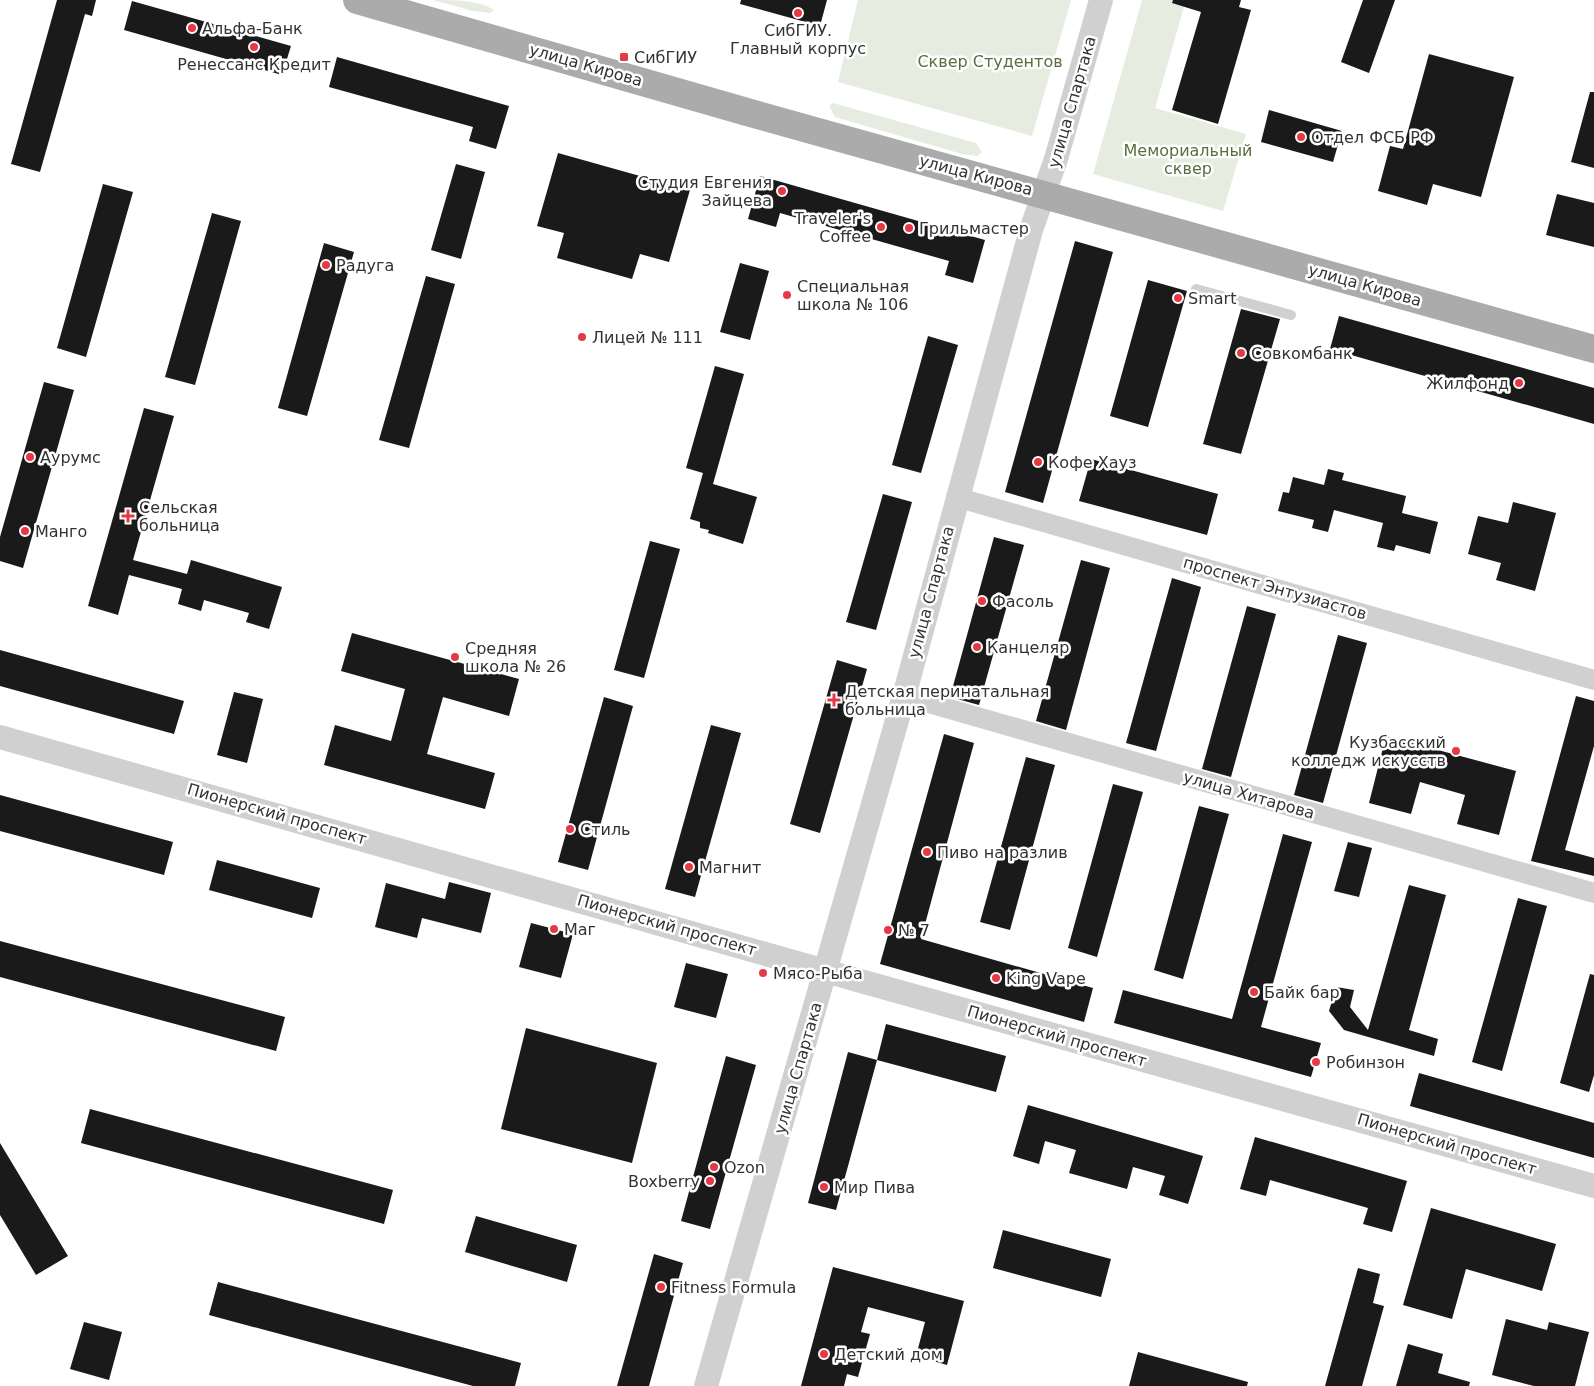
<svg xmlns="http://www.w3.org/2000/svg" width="1594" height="1386" viewBox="0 0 1594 1386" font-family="'DejaVu Sans',sans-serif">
  <rect width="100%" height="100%" fill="#fff"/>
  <path fill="#e6ecdf" d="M433,0C452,0 480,0 494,10L490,13L473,11Z
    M858,0H1071L1032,136L838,82Z
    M1142,0H1186L1155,108L1246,134L1223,211L1093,174Z
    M833,103L976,143L982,152L977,156L962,154L835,117L829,106Z"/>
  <path fill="#1a1a1a" d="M57,0H96L92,16L85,14L40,172L11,164Z
    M741,0H827L820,26L740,4Z
    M1173,0H1241L1239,7L1251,10L1218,124L1172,110L1201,12L1172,3Z
    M1363,0H1395L1369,73L1341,62Z
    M132,1L291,46L282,75L124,30Z
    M1429,54L1514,77L1481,197L1433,184L1427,205L1378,191L1390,146L1403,149Z
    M337,57L509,106L496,149L469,141L473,127L329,87Z
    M1590,92H1594V168L1571,162Z
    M1269,110L1342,131L1333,162L1261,142Z
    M558,153L690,190L669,262L640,254L632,279L557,258L564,233L537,226Z
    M456,164L485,172L461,259L431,250Z
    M760,176L985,240L973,283L945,275L949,261L780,213L776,227L748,219Z
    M103,184L133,192L86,357L57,348Z
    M1557,194L1594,203V247L1546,235Z
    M212,213L241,221L195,385L165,377Z
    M1075,241L1113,252L1043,503L1005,492Z
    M324,243L354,252L307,416L278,408Z
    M740,263L769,271L750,340L720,332Z
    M426,276L455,284L409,448L379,440Z
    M1148,280L1187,291L1148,427L1110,416Z
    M1241,309L1280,319L1241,454L1203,444Z
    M1339,316L1594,388V424L1330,349Z
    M928,336L958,345L921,473L892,465Z
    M715,366L744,374L713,484L757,497L743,544L708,533L709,530L700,528V522L690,519L703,473L686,468Z
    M44,382L74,390L23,568L0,561V537Z
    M144,408L174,416L133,560L187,574L191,560L282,587L269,629L246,622L249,613L204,600L201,611L178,604L182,589L129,575L118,615L88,606Z
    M1091,459L1218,494L1207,535L1079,501Z
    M1328,469L1344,473L1342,480L1406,496L1402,513L1438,522L1430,554L1396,545L1394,551L1377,547L1383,523L1334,510L1328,532L1312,528L1314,520L1278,511L1283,492L1289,493L1293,477L1324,485Z
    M883,494L912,502L876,630L846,622Z
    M1513,502L1556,513L1535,591L1496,580L1501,563L1468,554L1478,516L1508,523Z
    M994,537L1024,545L979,705L950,697Z
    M650,541L680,549L644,678L614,670Z
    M1081,560L1110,568L1066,730L1036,721Z
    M1172,578L1201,587L1156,751L1126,743Z
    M1247,606L1276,614L1231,777L1202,769Z
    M352,633L519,679L509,716L443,697L427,754L495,773L485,809L324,765L335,725L391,741L405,689L341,671Z
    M1338,635L1367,643L1323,803L1294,795Z
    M0,650L184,701L174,734L0,686Z
    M837,660L867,669L820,833L790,824Z
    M234,692L263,699L247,763L217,755Z
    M1576,696L1594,701V746L1565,850L1594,858V876L1531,861Z
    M604,697L633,706L588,870L558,862Z
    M711,725L741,733L695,897L665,889Z
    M944,734L974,743L921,939L1093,988L1084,1022L880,964Z
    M1386,736L1516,771L1499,835L1457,824L1465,795L1420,782L1411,814L1369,803Z
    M1026,757L1055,765L1010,930L980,922Z
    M1113,784L1143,792L1097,957L1068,948Z
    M0,795L173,842L164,875L0,831Z
    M1199,806L1229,814L1183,979L1154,970Z
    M1283,834L1312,842L1261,1027L1321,1043L1311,1077L1114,1023L1123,990L1232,1019Z
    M1348,842L1372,848L1359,897L1334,891Z
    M217,860L320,888L312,918L209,890Z
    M449,882L491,893L481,933L422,918L417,938L375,927L386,883L445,899Z
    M1409,885L1446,895L1409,1030L1438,1039L1434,1056L1344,1030L1329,1011L1336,987L1354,990L1350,1007L1368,1030Z
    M1518,898L1547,906L1502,1071L1472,1062Z
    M531,923L573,934L561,978L519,967Z
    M0,941L285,1017L276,1051L0,977Z
    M686,963L728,974L716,1018L674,1007Z
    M1590,974L1594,975V1075L1589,1092L1560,1083Z
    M886,1024L1006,1056L996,1092L877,1060Z
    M526,1028L657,1063L632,1163L501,1129Z
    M848,1052L877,1060L836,1210L808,1203Z
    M726,1056L756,1065L710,1229L681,1221Z
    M1419,1073L1594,1123V1158L1410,1106Z
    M1028,1105L1203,1156L1188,1204L1159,1195L1165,1176L1133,1167L1127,1189L1069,1173L1076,1150L1045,1141L1039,1164L1013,1156Z
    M90,1109L393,1190L384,1224L81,1143Z
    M1255,1137L1407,1181L1392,1232L1363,1224L1368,1208L1270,1180L1266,1196L1240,1189Z
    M0,1143L68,1256L36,1275L0,1215Z
    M1431,1208L1556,1244L1542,1291L1466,1269L1452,1319L1403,1305Z
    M476,1216L577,1245L567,1282L465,1252Z
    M1003,1230L1111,1259L1101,1297L993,1268Z
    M654,1254L683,1263L649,1386H617Z
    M833,1267L964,1301L947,1365L916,1356L925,1322L868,1307L861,1332L870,1334L858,1377L847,1374L844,1386H801Z
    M1358,1268L1380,1274L1373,1303L1384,1306L1362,1386H1325Z
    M218,1282L521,1363L515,1386H473L209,1315Z
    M1506,1319L1547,1330L1549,1322L1589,1332L1575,1386H1534L1492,1375Z
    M84,1322L122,1332L109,1380L70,1369Z
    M1408,1344L1443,1354L1438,1373L1470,1382L1469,1386H1396Z
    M1138,1352L1248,1382L1247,1386H1129Z"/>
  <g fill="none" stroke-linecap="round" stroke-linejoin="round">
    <path stroke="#d0d0d0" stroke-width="10" d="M1196,289L1291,315"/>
    <path stroke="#d0d0d0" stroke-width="20" d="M956,497L1594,680
      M904,696L1594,893"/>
    <path stroke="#d0d0d0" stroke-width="24" d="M0,737L857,980L1594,1186
      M706,1386L904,696L1031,230L1056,159L1101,0"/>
    <path stroke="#ababab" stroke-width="28" d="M357,0L747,112L1594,349"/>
  </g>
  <g fill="#e63946" stroke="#fff" stroke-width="2">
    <circle cx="798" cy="13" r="5"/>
    <circle cx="192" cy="28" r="5"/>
    <circle cx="254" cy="47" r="5"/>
    <rect x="619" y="52" width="10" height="10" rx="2.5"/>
    <circle cx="1301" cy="137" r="5"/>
    <circle cx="782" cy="191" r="5"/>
    <circle cx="881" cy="227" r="5"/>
    <circle cx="909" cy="228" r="5"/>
    <circle cx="326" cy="265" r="5"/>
    <circle cx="787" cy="295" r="5"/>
    <circle cx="1178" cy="298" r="5"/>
    <circle cx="582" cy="337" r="5"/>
    <circle cx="1241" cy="353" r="5"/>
    <circle cx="1519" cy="383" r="5"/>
    <circle cx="30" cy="457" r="5"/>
    <circle cx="1038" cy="462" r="5"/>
    <path d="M125.5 508.5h5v5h5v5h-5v5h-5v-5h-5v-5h5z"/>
    <circle cx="25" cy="531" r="5"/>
    <circle cx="982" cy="601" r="5"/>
    <circle cx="977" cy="647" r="5"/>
    <circle cx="455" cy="657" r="5"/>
    <path d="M831.5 692.5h5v5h5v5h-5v5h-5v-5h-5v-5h5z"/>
    <circle cx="1456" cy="751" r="5"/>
    <circle cx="570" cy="829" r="5"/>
    <circle cx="927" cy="852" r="5"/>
    <circle cx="689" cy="867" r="5"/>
    <circle cx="554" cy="929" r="5"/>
    <circle cx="888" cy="930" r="5"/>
    <circle cx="763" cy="973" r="5"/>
    <circle cx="996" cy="978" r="5"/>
    <circle cx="1254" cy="992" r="5"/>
    <circle cx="1316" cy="1062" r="5"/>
    <circle cx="714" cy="1167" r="5"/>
    <circle cx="710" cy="1181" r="5"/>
    <circle cx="824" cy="1187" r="5"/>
    <circle cx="661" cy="1287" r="5"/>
    <circle cx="824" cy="1354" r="5"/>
  </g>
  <g text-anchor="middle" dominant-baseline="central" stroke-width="5" stroke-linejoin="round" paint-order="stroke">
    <g font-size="16" fill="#333" stroke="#fff" text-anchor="start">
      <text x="202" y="28">Альфа-Банк</text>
      <text x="798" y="30" text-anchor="middle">СибГИУ.<tspan x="798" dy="18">Главный корпус</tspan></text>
      <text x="634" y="57">СибГИУ</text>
      <text x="254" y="64" text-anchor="middle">Ренессанс Кредит</text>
      <text x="1311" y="137">Отдел ФСБ РФ</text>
      <text x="772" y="182" text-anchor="end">Студия Евгения<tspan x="772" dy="18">Зайцева</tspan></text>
      <text x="871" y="218" text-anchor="end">Traveler's<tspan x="871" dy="18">Coffee</tspan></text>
      <text x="919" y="228">Грильмастер</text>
      <text x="336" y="265">Радуга</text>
      <text x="797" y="286">Специальная<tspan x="797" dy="18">школа № 106</tspan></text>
      <text x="1188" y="298">Smart</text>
      <text x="592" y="337">Лицей № 111</text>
      <text x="1251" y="353">Совкомбанк</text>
      <text x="1509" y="383" text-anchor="end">Жилфонд</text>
      <text x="40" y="457">Аурумс</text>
      <text x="1048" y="462">Кофе Хауз</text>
      <text x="139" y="507">Сельская<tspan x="139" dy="18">больница</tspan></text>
      <text x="35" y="531">Манго</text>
      <text x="992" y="601">Фасоль</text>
      <text x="987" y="647">Канцеляр</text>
      <text x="465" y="648">Средняя<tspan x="465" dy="18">школа № 26</tspan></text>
      <text x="845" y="691">Детская перинатальная<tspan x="845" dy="18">больница</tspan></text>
      <text x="1446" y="742" text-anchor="end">Кузбасский<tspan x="1446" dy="18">колледж искусств</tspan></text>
      <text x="580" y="829">Стиль</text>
      <text x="937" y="852">Пиво на разлив</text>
      <text x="699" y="867">Магнит</text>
      <text x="564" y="929">Маг</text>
      <text x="898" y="930">№ 7</text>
      <text x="773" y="973">Мясо-Рыба</text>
      <text x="1006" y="978">King Vape</text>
      <text x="1264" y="992">Байк бар</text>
      <text x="1326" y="1062">Робинзон</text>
      <text x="724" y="1167">Ozon</text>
      <text x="700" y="1181" text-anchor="end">Boxberry</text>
      <text x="834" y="1187">Мир Пива</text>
      <text x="671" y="1287">Fitness Formula</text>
      <text x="834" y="1354">Детский дом</text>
    </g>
    <g font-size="16" fill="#56703f" stroke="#fff">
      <text x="990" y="61">Сквер Студентов</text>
      <text x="1188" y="150">Мемориальный<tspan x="1188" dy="18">сквер</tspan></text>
    </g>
    <g font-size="16" fill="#333" stroke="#fff">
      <text transform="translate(586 65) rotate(16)">улица Кирова</text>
      <text transform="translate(1072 102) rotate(-74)">улица Спартака</text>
      <text transform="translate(976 175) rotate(15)">улица Кирова</text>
      <text transform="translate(1365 285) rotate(16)">улица Кирова</text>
      <text transform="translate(1275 588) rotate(16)">проспект Энтузиастов</text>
      <text transform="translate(931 592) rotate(-75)">улица Спартака</text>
      <text transform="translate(1249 795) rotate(16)">улица Хитарова</text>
      <text transform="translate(277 814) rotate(16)">Пионерский проспект</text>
      <text transform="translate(667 925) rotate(16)">Пионерский проспект</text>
      <text transform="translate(1057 1036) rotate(16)">Пионерский проспект</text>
      <text transform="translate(798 1068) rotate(-74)">улица Спартака</text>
      <text transform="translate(1447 1144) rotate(16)">Пионерский проспект</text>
    </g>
  </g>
</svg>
